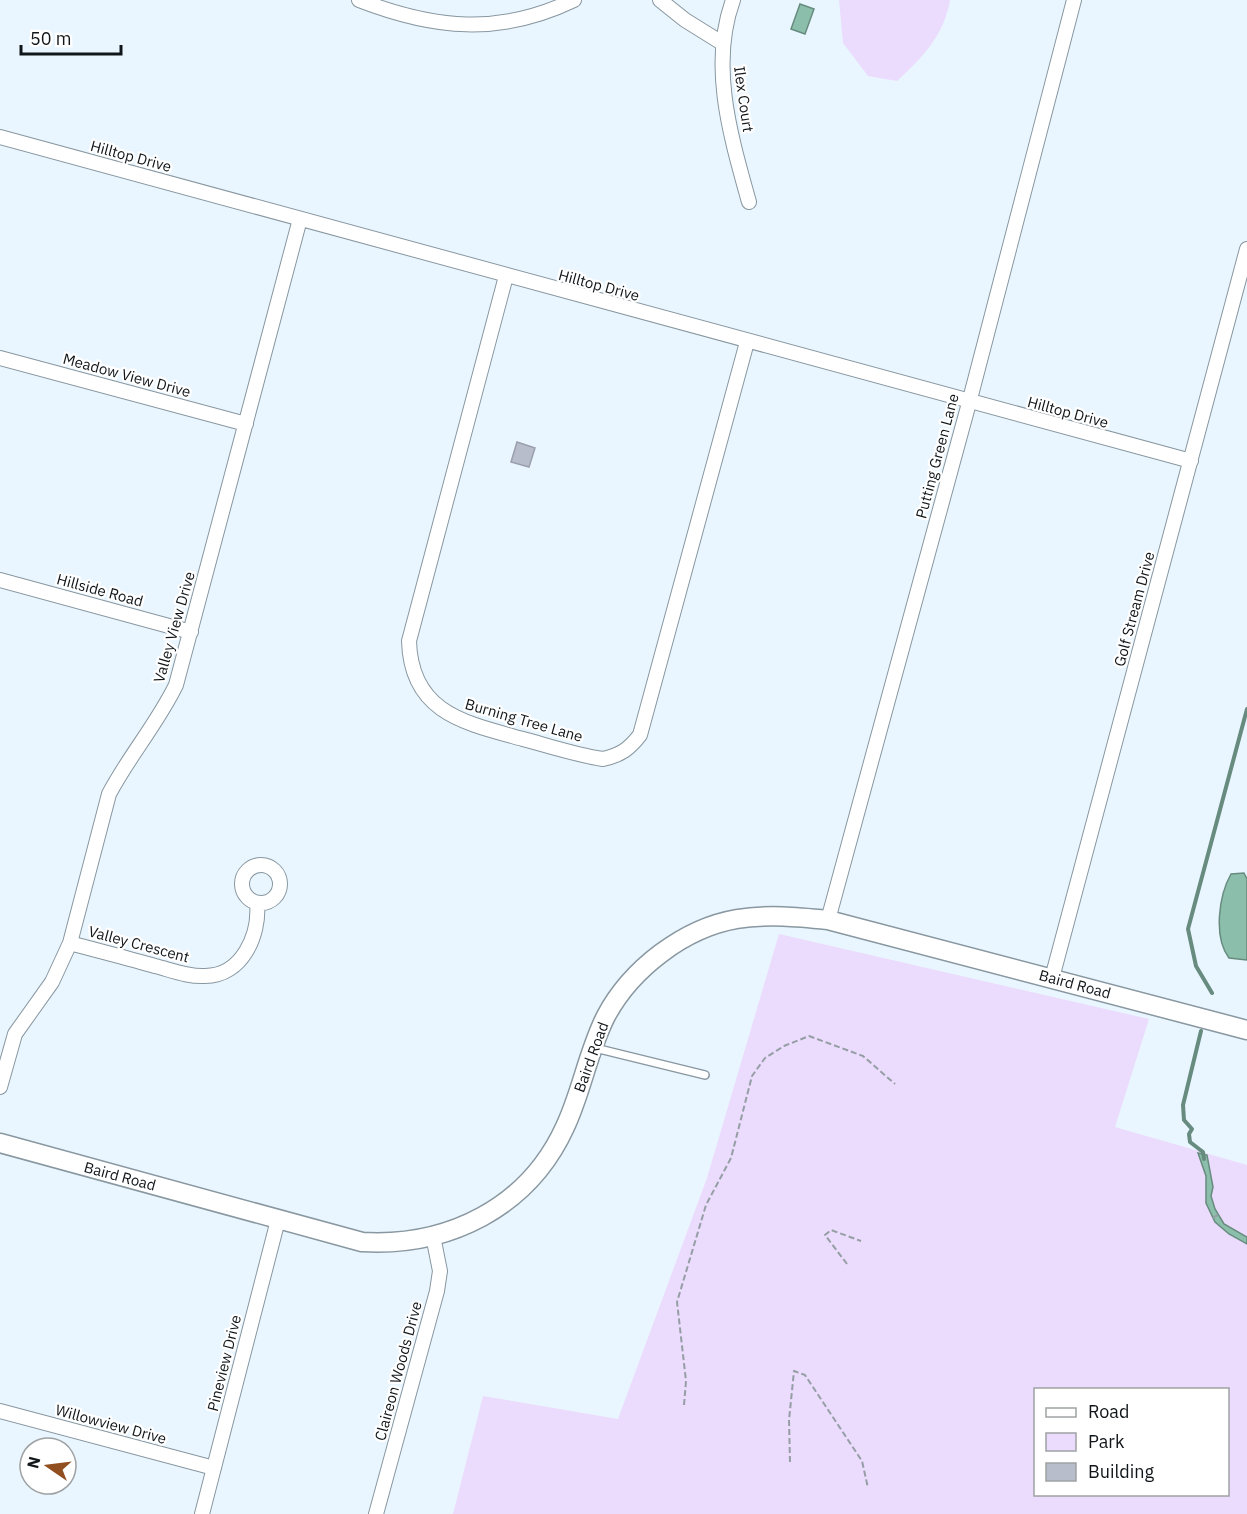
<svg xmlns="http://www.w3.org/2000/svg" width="1247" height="1514" viewBox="0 0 1247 1514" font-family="'IBM Plex Sans',sans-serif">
  <rect width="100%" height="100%" fill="#eaf6ff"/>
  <path fill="#ebdbfc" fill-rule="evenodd" d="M839,0H950C944,35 923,57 897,81L868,76L843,43Z
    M779,934L1149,1019L1115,1127L1247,1165V1514H453L483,1396L618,1419L707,1178ZM1036,1390H1228V1494H1036Z"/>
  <path fill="#8cbfab" stroke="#678c7f" stroke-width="1.5" d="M800,4L814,9L805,34L791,29Z
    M1244,873L1247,879V960L1229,958C1213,937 1219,895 1231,874Z
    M1198,1153L1207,1155L1213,1187L1211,1196L1215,1209L1224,1224L1247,1237V1244L1229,1234L1215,1222L1206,1203V1176Z"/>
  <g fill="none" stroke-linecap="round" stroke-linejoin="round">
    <path stroke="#678c7f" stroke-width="4" d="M1212,993L1196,966L1188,929L1247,709
      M1201,1031L1183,1105L1184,1120L1192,1129L1189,1134L1190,1142L1203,1152L1204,1159"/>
  </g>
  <path fill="#b8bdcc" stroke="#9b9fae" stroke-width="1.5" d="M517,442L535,448L529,467L511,462Z"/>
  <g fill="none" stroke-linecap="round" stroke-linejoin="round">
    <g stroke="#8897a0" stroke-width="10">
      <path id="lane" d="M595,1048L705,1075"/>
    </g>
    <g stroke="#8897a0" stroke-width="16">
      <path id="street" d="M359,0C434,29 499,36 574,0
        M660,0L685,20L722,43
        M733,0C709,66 731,137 749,202
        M0,137L1191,461
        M506,276L409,641C411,713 465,723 523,739C549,746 576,755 603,759C621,755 629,749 640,735L747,342
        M0,358L246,424
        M0,580L191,632
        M242 884a19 19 0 1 1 38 0a19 19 0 1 1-38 0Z
        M828,920L969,403L1074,0
        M70,943C99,951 127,958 155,966C171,970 188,977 205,976C242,976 260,935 257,903
        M1052,978L1247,249
        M0,1087L15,1034L52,982L70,943L109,794C129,756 157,724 176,685L300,219
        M0,1411L214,1468
        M202,1514L278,1220
        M376,1514L437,1291L440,1271L433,1236"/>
    </g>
    <g stroke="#8897a0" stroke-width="21">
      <path id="secondary" d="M0,1143L362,1242C448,1247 528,1208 565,1127C582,1091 588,1051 606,1016C631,969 684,928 737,919C768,914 798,917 828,920L1247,1030"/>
    </g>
    <path stroke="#959ea5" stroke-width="2" stroke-dasharray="6 3" stroke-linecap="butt" d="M1213,1218L1219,1214
      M847,1264L825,1235L831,1230L861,1241
      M684,1405L686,1381L677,1302L706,1205L731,1158L752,1076L765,1058L784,1046L809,1036L863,1056L895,1084
      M790,1462L789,1420L794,1371L805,1375L862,1461L868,1488"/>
    <use href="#lane" stroke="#fff" stroke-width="7"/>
    <use href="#street" stroke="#fff" stroke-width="14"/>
    <use href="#secondary" stroke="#fff" stroke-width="18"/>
  </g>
  <g text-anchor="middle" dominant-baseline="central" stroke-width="4.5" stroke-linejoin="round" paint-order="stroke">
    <g font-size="15" fill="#101619" stroke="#fff">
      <text transform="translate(744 99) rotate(82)">Ilex Court</text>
      <text transform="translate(131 156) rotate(15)">Hilltop Drive</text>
      <text transform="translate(599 285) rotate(15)">Hilltop Drive</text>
      <text transform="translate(127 375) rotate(15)">Meadow View Drive</text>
      <text transform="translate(1068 412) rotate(15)">Hilltop Drive</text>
      <text transform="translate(937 456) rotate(-75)">Putting Green Lane</text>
      <text transform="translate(100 590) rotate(15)">Hillside Road</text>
      <text transform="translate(1134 609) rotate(-75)">Golf Stream Drive</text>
      <text transform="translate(174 627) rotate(-74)">Valley View Drive</text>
      <text transform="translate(524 720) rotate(16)">Burning Tree Lane</text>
      <text transform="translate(139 944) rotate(15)">Valley Crescent</text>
      <text transform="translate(1075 984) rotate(15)">Baird Road</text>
      <text transform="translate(591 1057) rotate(-70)">Baird Road</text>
      <text transform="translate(120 1176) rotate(15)">Baird Road</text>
      <text transform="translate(224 1363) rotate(-76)">Pineview Drive</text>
      <text transform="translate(398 1371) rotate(-75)">Claireon Woods Drive</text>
      <text transform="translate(111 1424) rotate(15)">Willowview Drive</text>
    </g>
  </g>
  <rect x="1034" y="1388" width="195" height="108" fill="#ffffff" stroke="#9fa2a3" stroke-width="1.5"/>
  <rect x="1046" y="1408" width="30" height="9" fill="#ffffff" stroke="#9fa2a3" stroke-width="1.5"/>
  <text x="1088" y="1418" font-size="18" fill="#101619">Road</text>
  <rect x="1046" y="1433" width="30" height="18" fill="#ebdbfc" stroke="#9fa2a3" stroke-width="1.5"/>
  <text x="1088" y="1448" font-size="18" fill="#101619">Park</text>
  <rect x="1046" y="1463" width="30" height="18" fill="#b8bdcc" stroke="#9fa2a3" stroke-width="1.5"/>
  <text x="1088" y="1478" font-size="18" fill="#101619">Building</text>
  <g transform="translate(48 1466) rotate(284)"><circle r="28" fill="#ffffff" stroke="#9fa2a3" stroke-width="1.5"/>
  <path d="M0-4.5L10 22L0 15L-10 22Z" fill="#914e1f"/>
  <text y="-9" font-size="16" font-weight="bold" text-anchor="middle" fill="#101619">N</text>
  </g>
  <path d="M21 45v9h100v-9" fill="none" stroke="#101619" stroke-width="3"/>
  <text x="30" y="45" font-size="18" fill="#101619" stroke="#ffffff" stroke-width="4.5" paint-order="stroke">50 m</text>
</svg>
